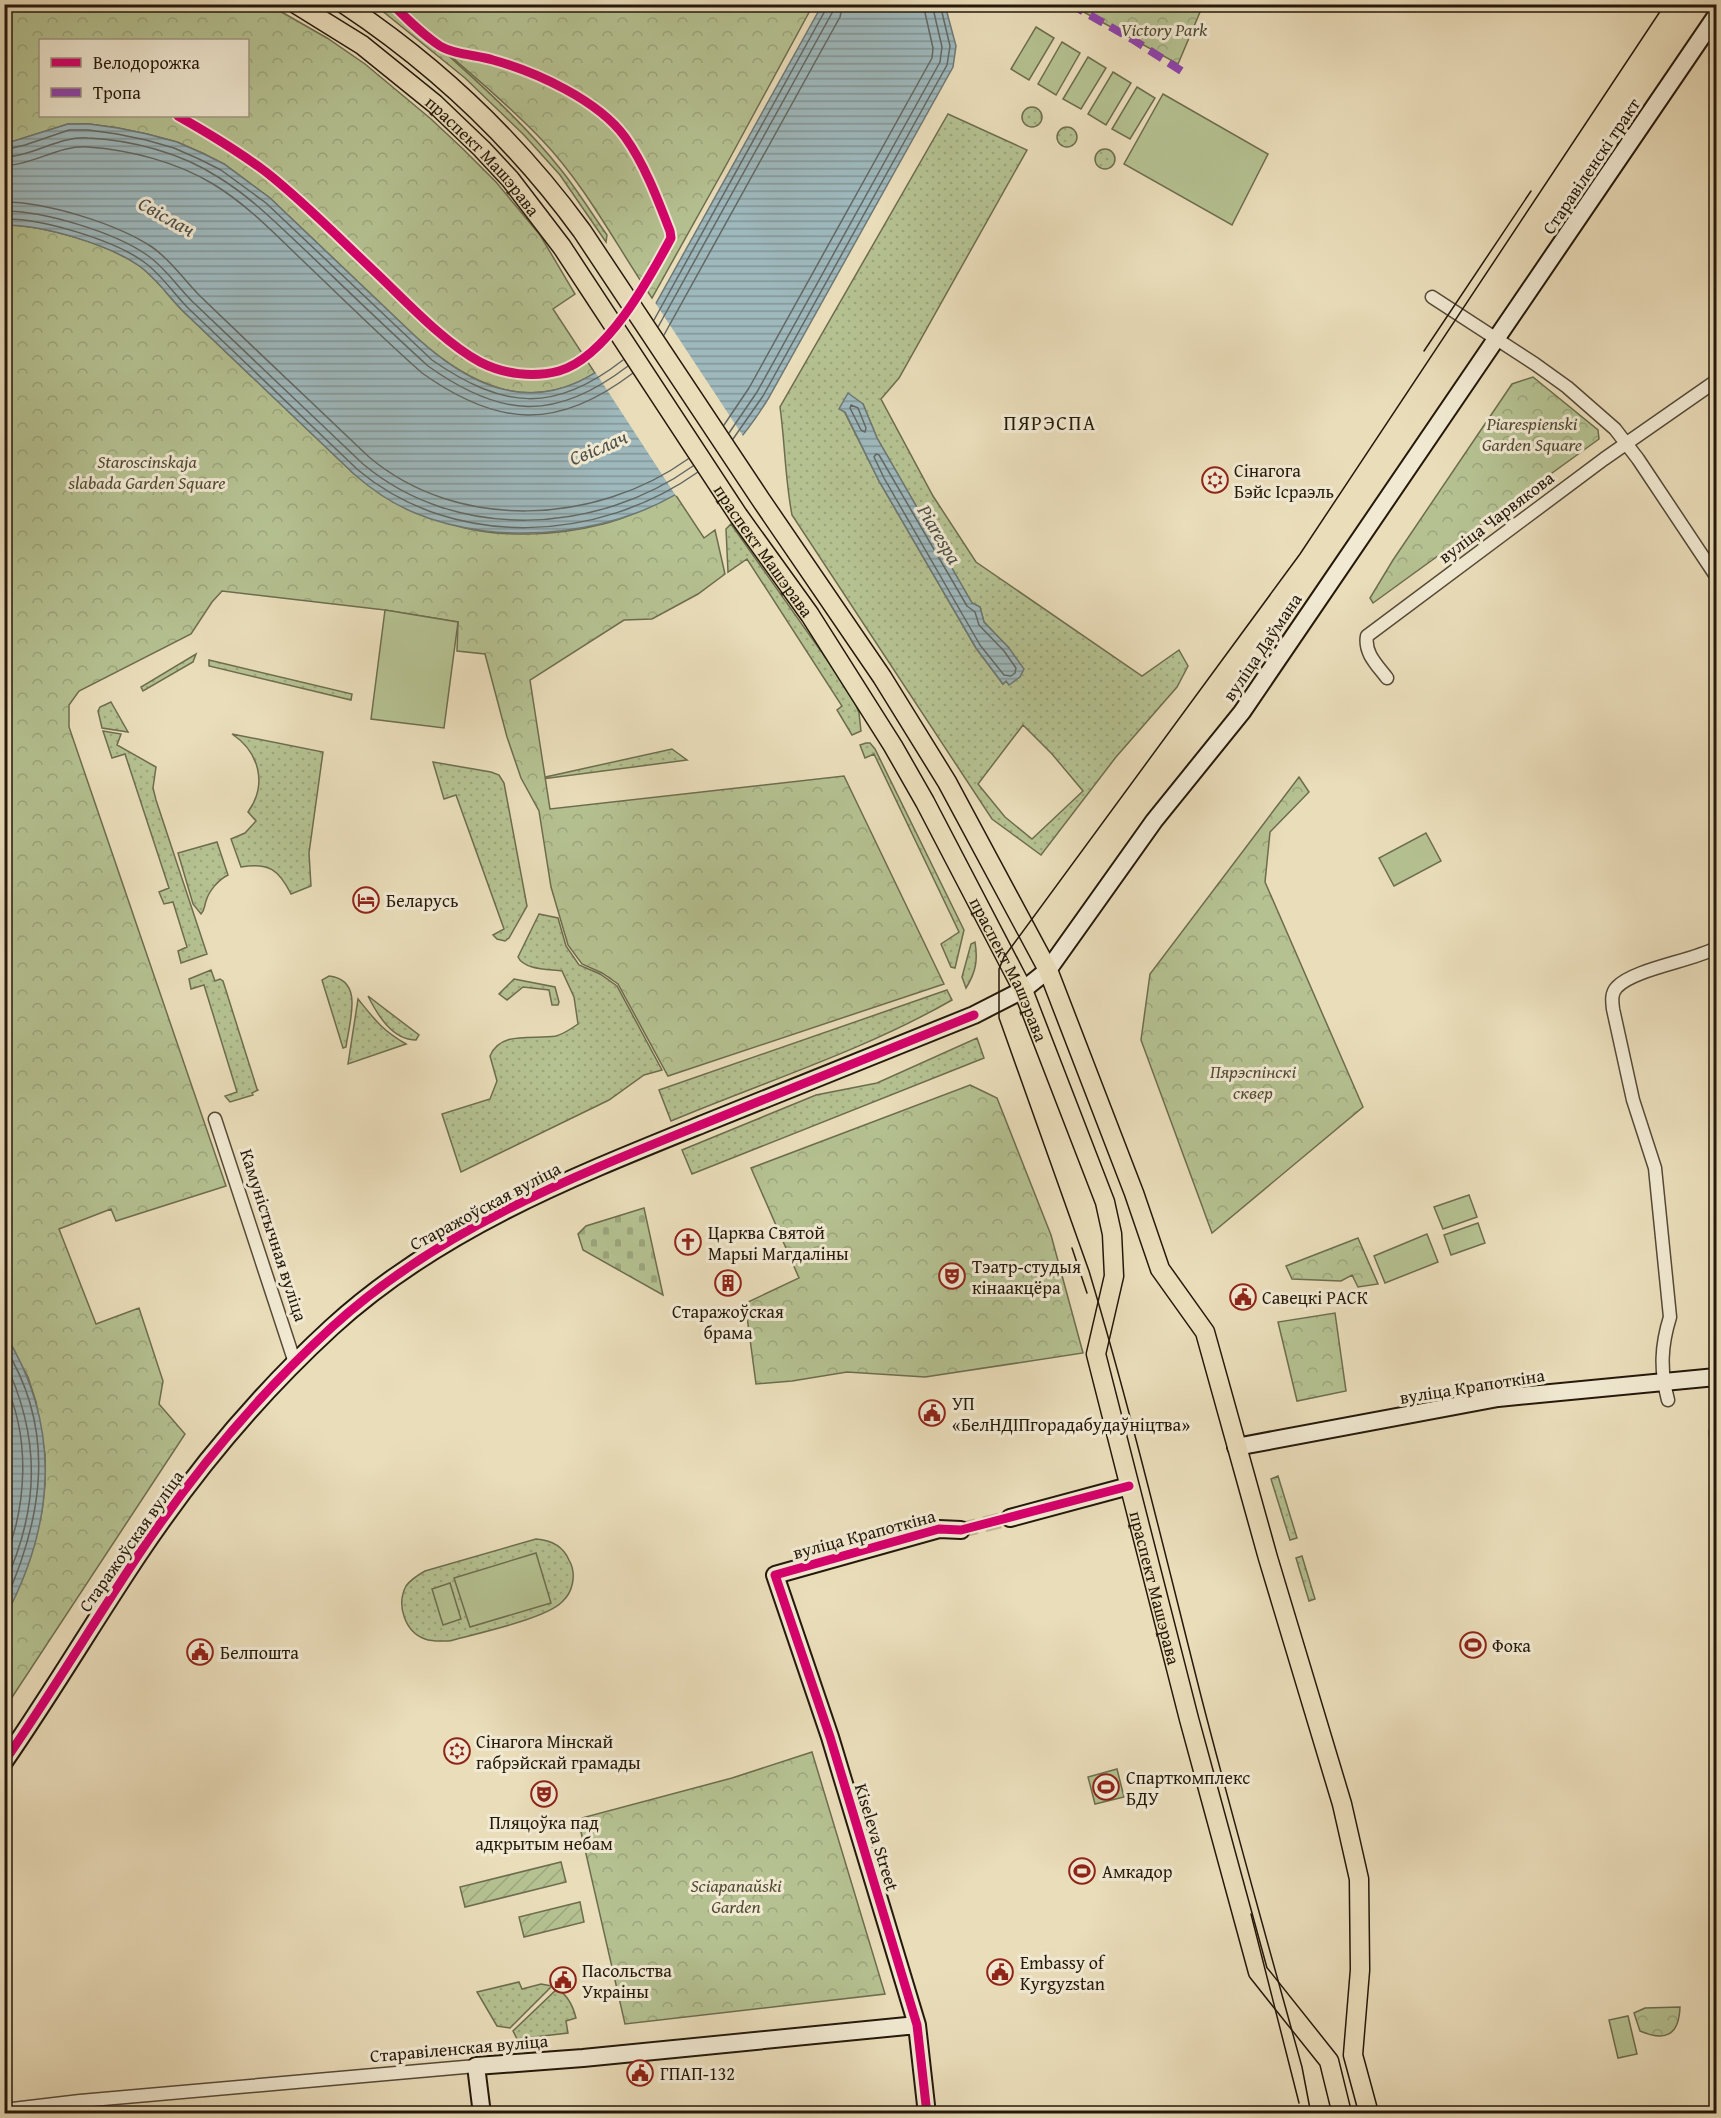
<svg xmlns="http://www.w3.org/2000/svg" width="1721" height="2118" viewBox="0 0 1721 2118" font-family="'Gentium Book Plus',serif">
  <defs>
    <pattern id="grass-dots" width="8" height="8" patternUnits="userSpaceOnUse" patternTransform="scale(1.5)"><rect width="8" height="8" fill="#b5c191"/><path d="M2 2h.1M6 6h.1" fill="none" stroke="#9ca57c" stroke-width="1.8" stroke-linecap="round"/></pattern>
    <pattern id="forest-crowns" width="20" height="18" patternUnits="userSpaceOnUse" patternTransform="scale(1.5)"><rect width="20" height="18" fill="#b5c191"/><path d="M2 6a3 3 0 1 1 6 0M12 15a3 3 0 1 1 6 0" fill="none" stroke="#9ca57c"/></pattern>
    <pattern id="cemetery-stones" width="16" height="16" patternUnits="userSpaceOnUse" patternTransform="scale(1.5)"><rect width="16" height="16" fill="#b5c191"/><path d="M2 7V4a2 2 0 0 1 4 0v3zM10 15v-3a2 2 0 0 1 4 0v3z" fill="#9ca57c"/></pattern>
    <pattern id="garden-furrows" width="10" height="10" patternUnits="userSpaceOnUse" patternTransform="scale(1.5)"><rect width="10" height="10" fill="#b5c191"/><path d="M-1 1l2-2M0 10L10 0M9 11l2-2" fill="none" stroke="#9ca57c"/></pattern>
    <pattern id="water-rules" width="6" height="5" patternUnits="userSpaceOnUse" patternTransform="scale(1.5)"><rect width="6" height="5" fill="#9eb8bc"/><path d="M0 2.5h6" fill="none" stroke="#819597"/></pattern>
  </defs>
  <rect width="100%" height="100%" fill="#eaddba"/>
  <filter id="stains"><feTurbulence type="fractalNoise" baseFrequency=".00333" numOctaves="4"/><feColorMatrix values="0 0 0 0 .2 0 0 0 0 .09 0 0 0 0 .02 0 0 0 .5 -.17"/></filter>
  <radialGradient id="worn" r=".72"><stop offset=".6" stop-color="#630" stop-opacity="0"/><stop offset="1" stop-color="#630" stop-opacity=".3"/></radialGradient>
  <path fill="url(#grass-dots)" stroke="#6d6d4e" stroke-width="1.5" fill-rule="evenodd" d="M375,5H392C450,58 513,109 562,171C578,191 592,214 607,235L606,242L560,175L524,135L465,78Z
    M1022 117a10 10 0 1 1 20 0a10 10 0 1 1-20 0Z
    M948,114L1027,150L899,378L881,399L933,496L976,562L1142,676L1179,650L1188,666L1177,687L1116,757L1041,855L992,819L792,515C785,479 785,443 780,407ZM863,404L877,438L972,603L980,607L984,622L1009,648V684L1006,681L1003,684L976,648L879,481L844,411ZM1023,725L1052,754L1083,791L1032,839L1005,817L978,784Z
    M1057 137a10 10 0 1 1 20 0a10 10 0 1 1-20 0Z
    M1095 159a10 10 0 1 1 20 0a10 10 0 1 1-20 0Z
    M731,524L852,695L859,713L861,731L852,735L837,710L842,706L747,559L728,572L726,529Z
    M196,654L193,662L143,691L141,687Z
    M209,660L352,694L351,700L209,666Z
    M111,702L128,732L102,728L98,711L100,707Z
    M103,731L121,734L117,745L156,767L153,788L156,800L207,954L181,963L178,951L187,947L173,902L164,904L159,892L169,888L125,754L112,758Z
    M232,734L323,752L309,853L311,886L291,894C279,870 269,862 241,867L231,839L245,833L256,821L248,812C268,784 259,752 232,734Z
    M866,743H870L875,749L964,930L955,968L951,967L941,944L959,932L874,754L865,758L860,745Z
    M672,749L687,760L542,779L541,778Z
    M433,762L491,772L499,775L504,783L527,906L509,938L505,941L497,939L493,935L504,929L456,795L444,799Z
    M217,842L228,875C218,880 209,891 206,901C204,907 205,910 201,914L193,904L178,853Z
    M539,914L558,918L566,946L579,965L600,974L617,986L662,1070L644,1075L609,1100L461,1172L442,1114L490,1099L497,1081L490,1056C501,1030 534,1040 556,1036C564,1034 572,1028 578,1024L574,997L562,971C549,969 524,970 518,957Z
    M975,942C978,960 976,972 966,988L962,977L971,944Z
    M211,970L215,981L220,979L223,981L257,1089L258,1090L252,1093L253,1095L230,1102L225,1096L237,1092L204,985L191,989L189,979Z
    M329,976C365,980 349,1022 346,1047L343,1048L322,980Z
    M514,979L555,987L559,1002L558,1005H552L549,990L523,987L507,1000L499,994Z
    M947,990L952,1000C865,1050 764,1082 671,1121L659,1090Z
    M368,996L419,1035L416,1040C392,1040 377,1014 368,996Z
    M358,999C375,1020 382,1030 406,1044L348,1064Z
    M977,1038L984,1058L692,1174L682,1150L816,1095L877,1083Z
    M1278,1476L1297,1538L1290,1540L1271,1479Z
    M536,1539C550,1540 563,1546 569,1560C577,1574 573,1592 562,1602C545,1619 475,1634 449,1641C440,1641 433,1642 425,1639C405,1632 396,1605 406,1586C411,1579 418,1575 425,1571Z
    M1302,1556L1315,1599L1309,1601L1296,1558Z
    M519,1982L522,1989L541,1984L552,1986L510,2028L497,2026L477,1992Z
    M557,1989C568,1995 573,2006 576,2018L566,2021L568,2033L517,2039L513,2031Z"/>
  <path fill="url(#forest-crowns)" stroke="#6d6d4e" stroke-width="1.5" fill-rule="evenodd" d="M4,5H268L278,10L327,38L365,64L431,119L463,149L496,182L540,235L575,294L553,309L595,373C530,415 468,384 416,337L270,198L224,164L202,153L177,142L147,134L118,128L89,124H68L5,144ZM40,40H248V116H40Z
    M392,5H813L724,169L652,298C616,245 586,186 542,140C495,91 441,50 392,5Z
    M1071,5H1203L1178,64Z
    M5,225C43,225 107,244 138,265C157,278 170,299 186,314C242,367 298,421 354,474C378,494 393,500 422,511C436,517 450,525 465,528C508,538 560,535 603,524C628,518 652,505 675,494L704,538L715,530L725,574L698,594L652,619L624,620L530,680L550,809L844,776L944,984L668,1076L618,984L602,973L582,964L568,945L551,887L539,811L521,778L507,737L485,654L457,651L458,622L385,610L222,591L212,602L191,634L79,691L69,705V727L226,1186L116,1221L111,1209L59,1229L96,1324L139,1308L163,1381L159,1404L185,1434L5,1708V1617L28,1563L42,1511L45,1484V1454L36,1402L28,1377L4,1334Z
    M1533,377L1598,430L1599,439L1373,603L1370,598L1393,560L1512,384Z
    M1299,777L1309,792L1270,832L1265,882L1363,1107L1212,1233L1141,1040L1150,974Z
    M970,1085L997,1098L1051,1235L1083,1353L925,1377L847,1372L792,1381L756,1384L746,1309L748,1302L799,1278L751,1168Z
    M1358,1238L1378,1284L1358,1287L1352,1275L1341,1281L1292,1279L1286,1266Z
    M1335,1313L1346,1391L1297,1401L1278,1322Z
    M812,1752L885,1994L625,2024L578,1819L732,1778Z
    M1680,2007C1679,2035 1666,2042 1640,2031L1634,2013L1645,2008Z"/>
  <path fill="url(#cemetery-stones)" stroke="#6d6d4e" stroke-width="1.5" d="M644,1208L663,1295L583,1250L578,1234L586,1226Z"/>
  <path fill="url(#garden-furrows)" stroke="#6d6d4e" stroke-width="1.5" d="M561,1862L566,1882L465,1907L460,1887Z
    M580,1902L584,1922L524,1937L519,1917Z"/>
  <path fill="#b5c191" stroke="#6d6d4e" stroke-width="1.5" d="M1036,27L1054,38L1029,80L1011,69Z
    M1062,42L1080,53L1056,95L1038,84Z
    M1088,57L1106,68L1081,109L1063,99Z
    M1113,72L1131,83L1106,125L1088,114Z
    M1137,87L1155,98L1130,139L1112,129Z
    M1163,94L1268,154L1232,225L1124,164Z
    M385,610L458,622L444,728L371,719Z
    M1426,833L1441,861L1394,886L1379,858Z
    M1469,1195L1477,1217L1443,1229L1434,1207Z
    M1478,1223L1485,1243L1451,1255L1444,1235Z
    M1427,1234L1438,1262L1385,1283L1374,1256Z
    M1709,1431H1716V1509Z
    M536,1553L551,1603L470,1627L454,1578Z
    M450,1583L461,1619L443,1625L432,1589Z
    M1117,1769L1124,1797L1095,1804L1088,1777Z
    M1628,2016L1637,2054L1618,2058L1609,2020Z"/>
  <path fill="url(#water-rules)" stroke="#6e7875" stroke-width="1.5" d="M822,5H945L956,46L953,67L768,399C749,430 728,456 700,478C626,536 501,549 415,513C393,504 372,490 354,474C298,421 242,367 186,314C170,299 157,278 138,265C107,244 43,225 5,225L4,144L68,124H89L118,128L147,134L177,142L202,153L224,164L270,198L416,337C462,379 516,410 578,382C592,375 609,366 620,355C631,343 640,327 650,314Z
    M848,393L863,404L877,438L972,603L980,607L984,622L1009,648L1024,669L1020,677L1009,685L1006,681L1003,684L976,648L879,481L845,412L839,409Z
    M5,1334C62,1426 55,1524 5,1617Z"/>
  <path fill="#eaddba" d="M654,301L745,439L729,458L709,475L676,496L594,370L617,353L636,331Z"/>
  <g fill="none" stroke-linecap="round" stroke-linejoin="round">
    <path stroke="#626864" stroke-width="1.5" d="M4,150L25,145L69,130H88L117,134L146,140L174,148L199,159L221,170L266,203L432,360C503,409 554,414 623,360
      M4,157C34,156 59,136 88,138C132,140 181,153 218,177C251,197 277,224 305,250C346,289 386,328 428,366C501,418 555,422 628,366
      M4,166C33,165 59,145 88,147C130,150 177,162 213,184C246,204 272,231 300,258C340,296 380,336 422,373C498,427 557,431 633,373
      M4,202C47,202 117,224 152,247C171,260 184,280 200,296C256,350 312,403 369,457C458,532 596,525 688,459
      M4,211C44,211 114,232 147,255C166,268 178,288 195,304C251,357 307,410 363,464C456,542 597,535 693,466
      M4,219C41,218 114,240 144,262C161,274 173,293 188,308C244,362 301,416 358,470C454,550 598,543 698,472
      M654,320L826,9V4
      M658,327L832,13L834,4
      M664,335L840,17L843,4
      M851,405L858,408L866,428L865,432L861,430L850,408Z
      M724,425L749,388L932,58L933,48L923,4
      M729,433L757,392L940,62L942,47L932,4
      M733,439L763,396L947,65L950,46L940,4
      M876,454L879,455L967,606L975,612L979,625L1004,651L1016,668L1015,673L1011,676L1004,675L980,645L884,478L874,457Z
      M4,1346C57,1430 43,1518 4,1604
      M4,1360C41,1437 40,1508 4,1585
      M4,1381C31,1437 27,1506 4,1562"/>
    <path stroke="#c3b697" stroke-width="16" stroke-dasharray="16 8" stroke-linecap="butt" d="M961,1530L1010,1518"/>
    <g stroke="#564a37" stroke-width="15">
      <path id="street" d="M1432,297L1535,364L1567,387L1615,429L1638,459L1716,576
        M1387,678C1377,665 1364,653 1367,636L1604,459L1716,381
        M215,1119L295,1363
        M1668,1400C1660,1370 1661,1346 1670,1317L1655,1168L1633,1100L1613,1009C1612,1001 1611,993 1617,987C1634,969 1692,961 1716,948
        M4,2110L80,2101L476,2066"/>
    </g>
    <g stroke="#25190b" stroke-width="20">
      <path id="secondary" d="M1236,1447L1498,1398L1716,1377
        M1010,1518L1129,1486
        M4,1762C51,1694 93,1623 139,1554C194,1472 259,1394 332,1327C438,1230 572,1177 703,1124C794,1088 884,1051 974,1015L1023,990L1048,970L1154,821L1242,712L1716,16
        M482,2114L476,2066L583,2058L917,2025
        M927,2114L917,2025L830,1737L775,1575L939,1529L961,1530"/>
    </g>
    <g stroke="#25190b" stroke-width="21">
      <g id="primary">
        <path id="s1" d="M296,4L362,45L435,104L482,149L510,179L562,247L738,515L810,615L893,746L925,802L1023,990L1105,1202L1112,1234L1114,1276L1096,1354L1189,1719L1258,1972L1329,2061L1342,2114"/>
        <path d="M344,4C436,65 517,142 582,231L761,500L882,677L947,782L1048,970L1134,1193L1160,1269L1205,1332L1268,1558L1342,1804L1359,1879L1360,1970L1353,2055L1369,2114"/>
      </g>
    </g>
    <use href="#street" stroke="#f1e9d2" stroke-width="12"/>
    <use href="#secondary" stroke="#f1e9d2" stroke-width="16"/>
    <use href="#primary" stroke="#eaddba" stroke-width="18"/>
    <path stroke="#25190b" stroke-width="1.5" d="M1424,351L1531,191
      M1072,1248L1087,1293
      M1251,1914L1299,2103
      M1311,2114L1302,2067C1268,1944 1233,1820 1201,1696C1165,1554 1131,1411 1089,1271L999,1018V969L1004,957L1300,554L1665,4"/>
    <path stroke="#8e44ad" stroke-width="8" stroke-dasharray="15 8" stroke-linecap="butt" d="M1070,4L1132,39L1183,72"/>
    <g stroke="#f1e9d2" stroke-width="13">
      <path id="cycleway" d="M178,116C208,133 238,151 266,172C304,202 338,237 373,270C404,299 443,342 480,362C503,374 533,378 559,371C607,357 649,279 671,238L670,231C658,200 645,165 625,137C598,100 536,72 493,60C477,55 455,55 440,46C423,35 407,19 392,4
        M4,1762C51,1694 93,1623 139,1554C194,1472 259,1394 332,1327C438,1230 572,1177 703,1124C794,1088 884,1051 974,1015
        M927,2114L917,2025L830,1737L775,1575L939,1529L961,1530L1129,1486"/>
    </g>
    <use href="#cycleway" stroke="#d6006c" stroke-width="9"/>
  </g>
  <defs>
    <g id="synagogue-ring" transform="scale(1.35)"><circle r="9.5" fill="#f1e9d2" stroke="#8f2418" stroke-width="1.5"/><path d="M0-6.5L5.6 3.2H-5.6ZM0 6.5L5.6-3.2H-5.6Z" fill="#8f2418"/></g>
    <g id="hotel-ring" transform="scale(1.35)"><circle r="9.5" fill="#f1e9d2" stroke="#8f2418" stroke-width="1.5"/><path d="M-6-4.5h1.5V1H6V5H4.5V3h-9V5H-6ZM-4 0a1.8 1.8 0 1 1 3.6 0ZM.5 0V-2.5h3Q6-2.5 6 0Z" fill="#8f2418"/></g>
    <g id="church-ring" transform="scale(1.35)"><circle r="9.5" fill="#f1e9d2" stroke="#8f2418" stroke-width="1.5"/><path d="M-1.2-6h2.4v3.5h3.3v2.4h-3.3V6h-2.4V-.1h-3.3v-2.4h3.3Z" fill="#8f2418"/></g>
    <g id="theatre-ring" transform="scale(1.35)"><circle r="9.5" fill="#f1e9d2" stroke="#8f2418" stroke-width="1.5"/><path d="M-5-5.5Q0-4 5-5.5V0Q5 5 0 6Q-5 5-5 0ZM-3.3-2.5H-1v1.5H-3.3ZM1-2.5H3.3v1.5H1ZM-2.8 1Q0 5.5 2.8 1Z" fill="#8f2418"/></g>
    <g id="building-ring" transform="scale(1.35)"><circle r="9.5" fill="#f1e9d2" stroke="#8f2418" stroke-width="1.5"/><path d="M-4-6H4V6H1V3H-1V6H-4ZM-2.5-4.3h1.7v1.8h-1.7ZM.8-4.3h1.7v1.8H.8ZM-2.5-1h1.7V.8h-1.7ZM.8-1h1.7V.8H.8Z" fill="#8f2418"/></g>
    <g id="civic-ring" transform="scale(1.35)"><circle r="9.5" fill="#f1e9d2" stroke="#8f2418" stroke-width="1.5"/><path d="M-.6-6.5H3V-4.5H.6V-3L4-1V1h2V6H-6V1h2V-1L-.6-3ZM-1.2 2.5V6h2.4V2.5Z" fill="#8f2418"/></g>
    <g id="stadium-ring" transform="scale(1.35)"><circle r="9.5" fill="#f1e9d2" stroke="#8f2418" stroke-width="1.5"/><path d="M0-5a6.5 5 0 1 0 0 10a6.5 5 0 1 0 0-10ZM-3.5-1.8h7v3.6h-7Z" fill="#8f2418"/></g>
  </defs>
  <g fill-rule="evenodd">
    <use href="#synagogue-ring" x="1215" y="480"/>
    <use href="#hotel-ring" x="366" y="900"/>
    <use href="#church-ring" x="688" y="1242"/>
    <use href="#theatre-ring" x="952" y="1276"/>
    <use href="#building-ring" x="728" y="1283"/>
    <use href="#civic-ring" x="1243" y="1297"/>
    <use href="#civic-ring" x="932" y="1413"/>
    <use href="#stadium-ring" x="1473" y="1645"/>
    <use href="#civic-ring" x="200" y="1652"/>
    <use href="#synagogue-ring" x="457" y="1751"/>
    <use href="#stadium-ring" x="1106" y="1787"/>
    <use href="#theatre-ring" x="544" y="1794"/>
    <use href="#stadium-ring" x="1082" y="1871"/>
    <use href="#civic-ring" x="1000" y="1972"/>
    <use href="#civic-ring" x="563" y="1980"/>
    <use href="#civic-ring" x="640" y="2073"/>
  </g>
  <g text-anchor="middle" dominant-baseline="central" stroke-width="6" stroke-linejoin="round" paint-order="stroke">
    <g font-size="18" font-style="italic" fill="#504b33" stroke="#f1e9d2">
      <text x="1164" y="29">Victory Park</text>
      <text x="1532" y="423">Piarespienski<tspan x="1532" dy="21">Garden Square</tspan></text>
      <text x="147" y="461">Staroscinskaja<tspan x="147" dy="21">slabada Garden Square</tspan></text>
      <text x="1253" y="1071">Пярэспінскі<tspan x="1253" dy="21">сквер</tspan></text>
      <text x="736" y="1885">Sciapanaŭski<tspan x="736" dy="21">Garden</tspan></text>
    </g>
    <g font-size="18" fill="#25190b" stroke="#f1e9d2">
      <text stroke="none"><textPath href="#s1" startOffset="242">праспект Машэрава</textPath></text>
      <text transform="translate(1591 166) rotate(-56)">Старавіленскі тракт</text>
      <text transform="translate(1496 517) rotate(-37)">вуліца Чарвякова</text>
      <text stroke="none"><textPath href="#s1" startOffset="728">праспект Машэрава</textPath></text>
      <text transform="translate(1262 647) rotate(-56)">вуліца Даўмана</text>
      <text stroke="none"><textPath href="#s1" startOffset="1214">праспект Машэрава</textPath></text>
      <text transform="translate(485 1206) rotate(-28)">Старажоўская вуліца</text>
      <text transform="translate(274 1235) rotate(72)">Камуністычная вуліца</text>
      <text transform="translate(1472 1386) rotate(-9)">вуліца Крапоткіна</text>
      <text transform="translate(864 1534) rotate(-15)">вуліца Крапоткіна</text>
      <text transform="translate(131 1541) rotate(-55)">Старажоўская вуліца</text>
      <text stroke="none"><textPath href="#s1" startOffset="1862">праспект Машэрава</textPath></text>
      <text transform="translate(877 1837) rotate(73)">Kiseleva Street</text>
      <text transform="translate(459 2048) rotate(-5)">Старавіленская вуліца</text>
    </g>
    <g font-size="18" fill="#25190b" stroke="#f1e9d2" text-anchor="start">
      <text x="1234" y="470">Сінагога<tspan x="1234" dy="21">Бэйс Ісраэль</tspan></text>
      <text x="386" y="900">Беларусь</text>
      <text x="708" y="1232">Царква Святой<tspan x="708" dy="21">Марыі Магдаліны</tspan></text>
      <text x="972" y="1266">Тэатр-студыя<tspan x="972" dy="21">кінаакцёра</tspan></text>
      <text x="1262" y="1297">Савецкі РАСК</text>
      <text x="728" y="1311" text-anchor="middle">Старажоўская<tspan x="728" dy="21">брама</tspan></text>
      <text x="952" y="1403">УП<tspan x="952" dy="21">«БелНДІПгорадабудаўніцтва»</tspan></text>
      <text x="1492" y="1645">Фока</text>
      <text x="220" y="1652">Белпошта</text>
      <text x="476" y="1741">Сінагога Мінскай<tspan x="476" dy="21">габрэйскай грамады</tspan></text>
      <text x="1126" y="1777">Спарткомплекс<tspan x="1126" dy="21">БДУ</tspan></text>
      <text x="544" y="1822" text-anchor="middle">Пляцоўка пад<tspan x="544" dy="21">адкрытым небам</tspan></text>
      <text x="1102" y="1871">Амкадор</text>
      <text x="1020" y="1962">Embassy of<tspan x="1020" dy="21">Kyrgyzstan</tspan></text>
      <text x="582" y="1970">Пасольства<tspan x="582" dy="21">Украіны</tspan></text>
      <text x="660" y="2073">ГПАП-132</text>
    </g>
    <g font-size="20" font-style="italic" fill="#4f5149" stroke="#f1e9d2">
      <text transform="translate(167 216) rotate(29)">Свіслач</text>
      <text transform="translate(598 447) rotate(-23)">Свіслач</text>
      <text transform="translate(940 534) rotate(59)">Piarespa</text>
    </g>
    <g font-size="20" letter-spacing="1.5" fill="#25190b" stroke="#f1e9d2">
      <text x="1050" y="422">ПЯРЭСПА</text>
    </g>
  </g>
  <rect width="1721" height="2118" fill="none" stroke="#eaddba" stroke-width="24"/>
  <rect x="6" y="6" width="1709" height="2106" fill="none" stroke="#25190b" stroke-width="3"/>
  <rect x="12" y="12" width="1697" height="2094" fill="none" stroke="#25190b" stroke-width="1.5"/>
  <rect x="39" y="39" width="210" height="78" fill="#f1e9d2" stroke="#9f9682" stroke-width="1.5"/>
  <rect x="51" y="58" width="30" height="9" fill="#d6006c" stroke="#9f9682" stroke-width="1.5"/>
  <text x="93" y="69" font-size="18" fill="#25190b">Велодорожка</text>
  <rect x="51" y="88" width="30" height="9" fill="#8e44ad" stroke="#9f9682" stroke-width="1.5"/>
  <text x="93" y="99" font-size="18" fill="#25190b">Тропа</text>
  <rect width="100%" height="100%" filter="url(#stains)"/>
  <rect width="100%" height="100%" fill="url(#worn)"/>
</svg>
